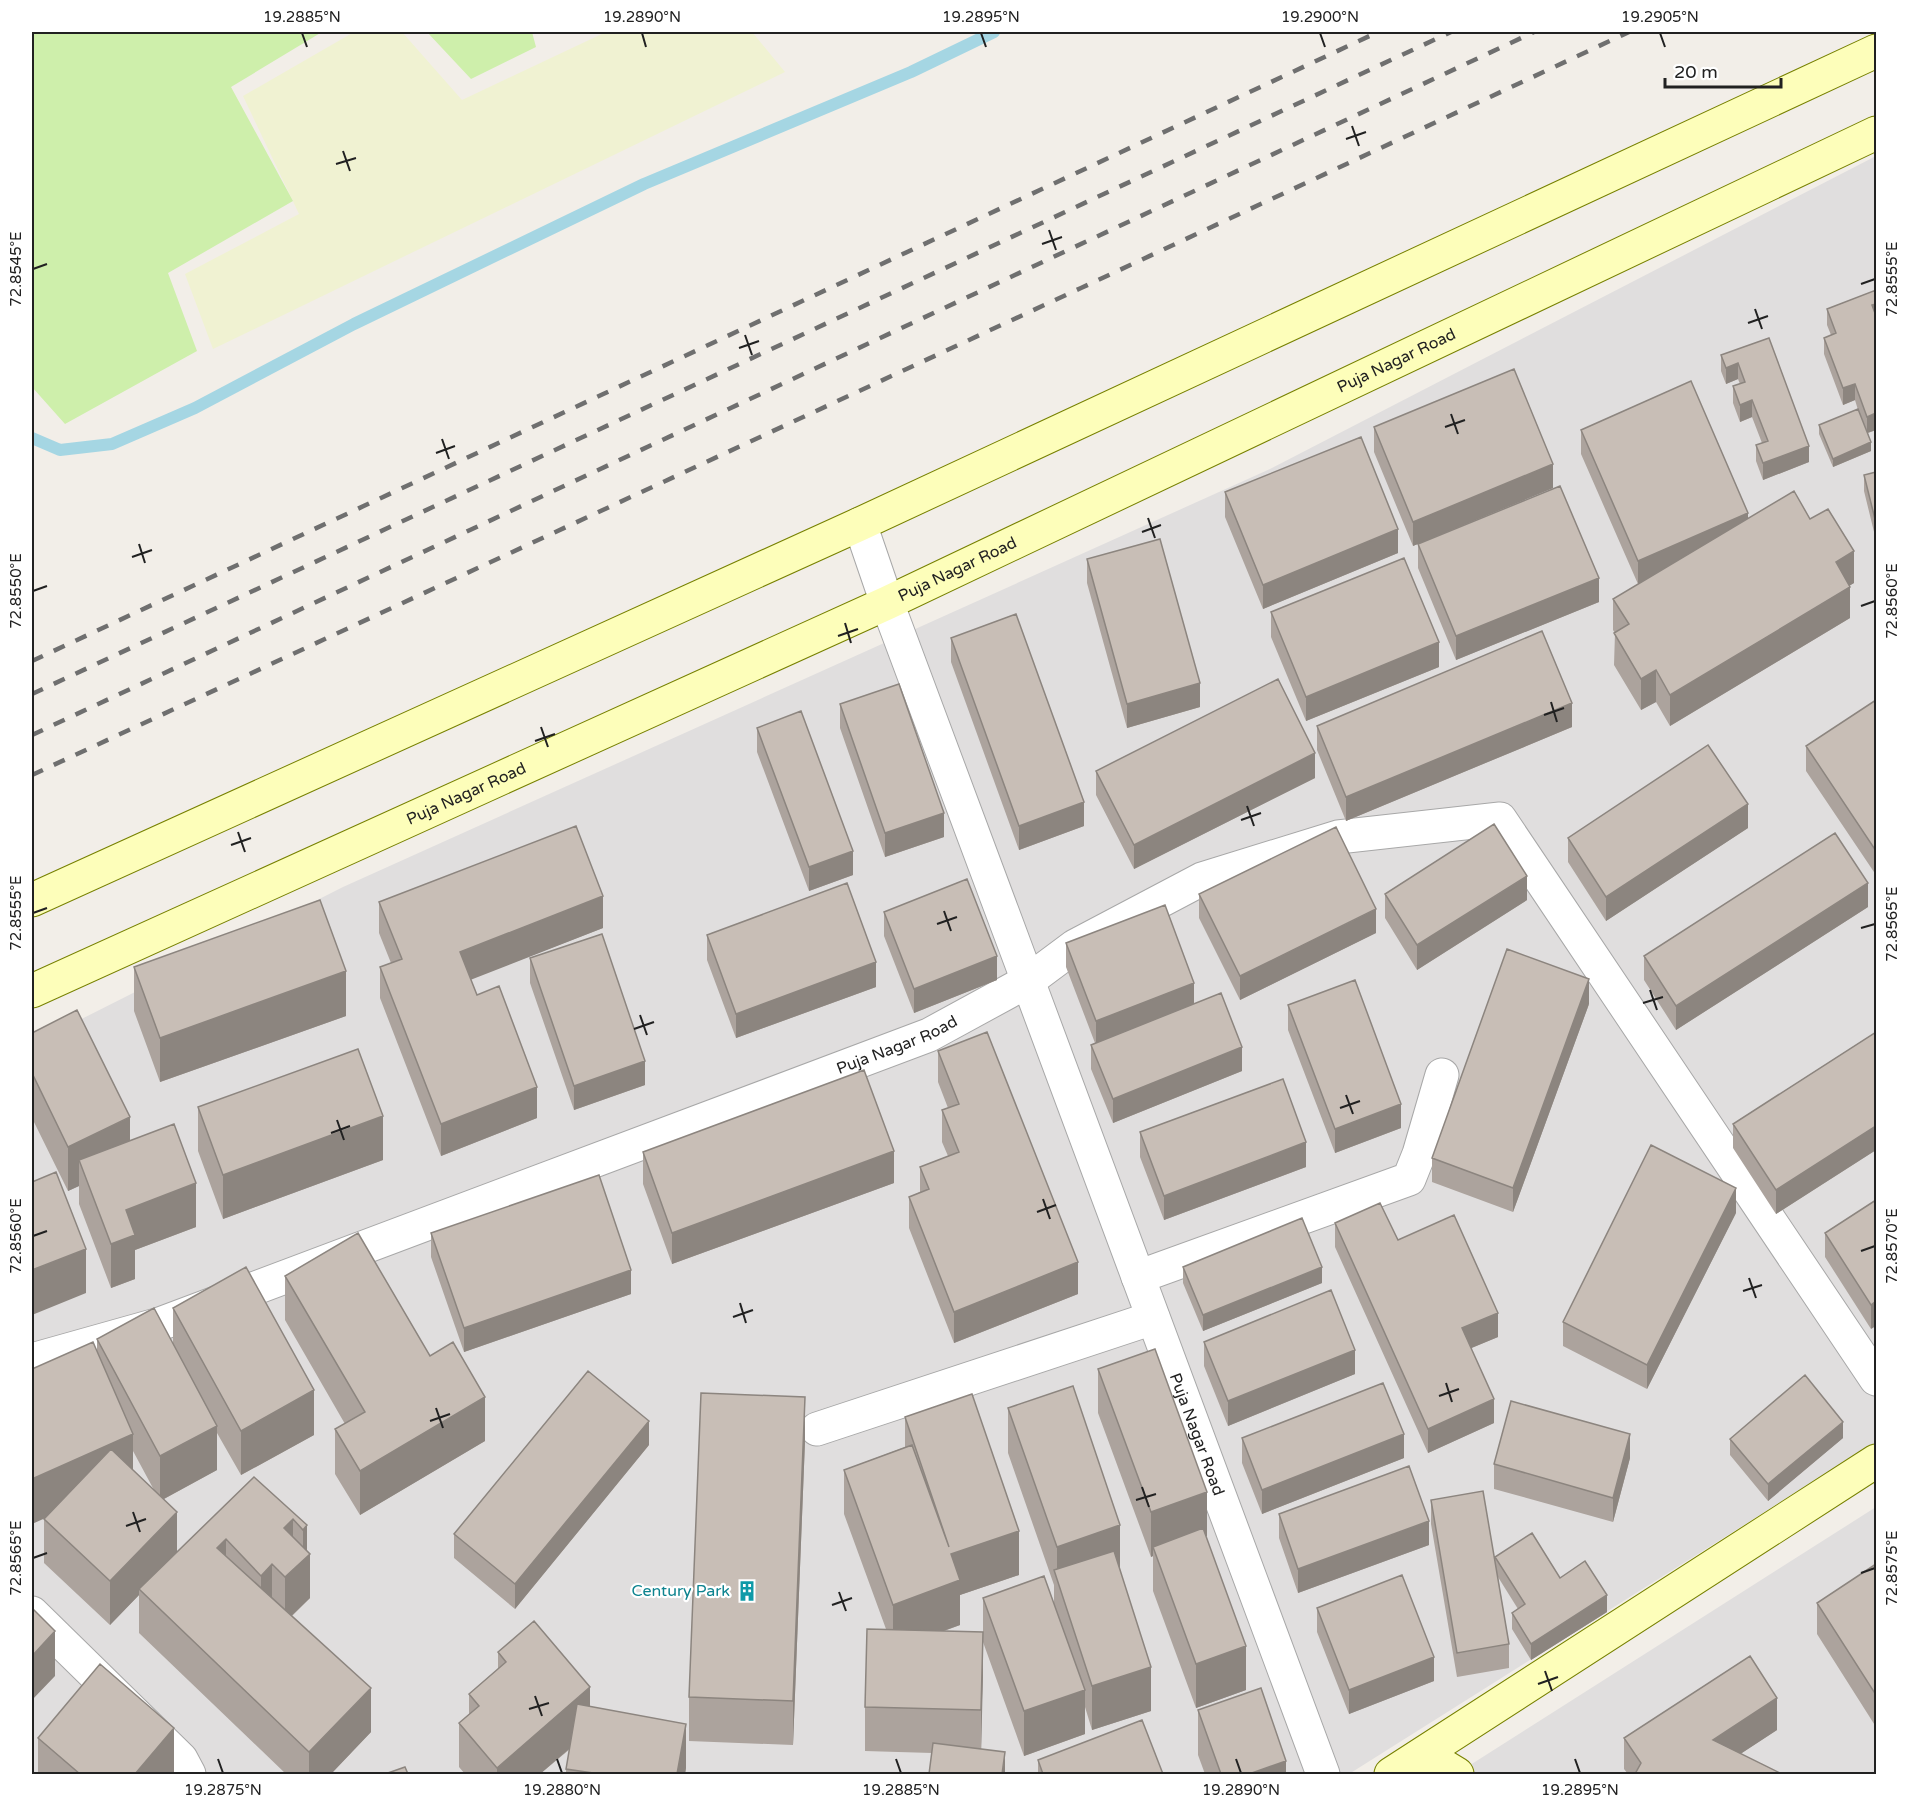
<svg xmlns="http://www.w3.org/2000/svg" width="1908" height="1806" viewBox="0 0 1908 1806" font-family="'Varela Round',sans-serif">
  <rect width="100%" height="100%" fill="#f2eee8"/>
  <path fill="#e0dede" d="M1876,156V1479L1866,1448L1349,1774H32V1044L343,887L1270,469Z
    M1876,1507V1774H1456Z"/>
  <path fill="#f0f2d2" d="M354,32H402L462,100L606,32H752L785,72L213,349L185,274L299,214L243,96Z"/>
  <path fill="#ceefab" d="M32,32H322L231,87L293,201L168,273L197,351L65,424L32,387Z
    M427,32H532L536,47L471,79Z"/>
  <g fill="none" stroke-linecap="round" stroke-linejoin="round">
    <path stroke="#a5d6e3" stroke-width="12" d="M32,438L60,450L112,444L195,408L354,324L644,184L911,72L994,32"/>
    <g stroke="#a8a8a8" stroke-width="35">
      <g id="street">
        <path d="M860,524L887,603L1028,981L1075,946L1202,879L1338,837L1500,819L1876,1379"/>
        <path d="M1138,1277L1409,1179L1419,1154L1442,1075"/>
        <path id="s1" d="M32,1360L160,1324L929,1035L1028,981L1323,1774"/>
        <path d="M817,1429L1153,1318"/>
        <path d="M32,1613L181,1759L189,1774"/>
      </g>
    </g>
    <g stroke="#778100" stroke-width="35">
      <g id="secondary">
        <path d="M32,900L860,524L1876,51"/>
        <path id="s2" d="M32,991L887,603L1876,133"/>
        <path d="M1424,1754L1457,1774"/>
        <path d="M1391,1774L1876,1461"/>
      </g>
    </g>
    <use href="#street" stroke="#fff" stroke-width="33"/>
    <use href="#secondary" stroke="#fdfeba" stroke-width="33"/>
    <path stroke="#6f6f6f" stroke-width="4.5" stroke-dasharray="12 12" stroke-linecap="butt" d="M32,661L1378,32
      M32,694L1451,32
      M32,735L1534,32
      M32,775L1081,288L1629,32"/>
  </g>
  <path fill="#aca39d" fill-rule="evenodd" d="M1876,290V430L1868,433L1871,451L1833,467L1819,434V425L1858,410L1855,400L1843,405L1824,354V338L1831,335L1827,325V309Z
    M1769,338L1809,462L1763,480L1756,461V445L1762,443L1752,417L1740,422L1733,403V386L1740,384L1738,379L1726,384L1721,371V355Z
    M1374,427L1553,488L1413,546L1374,452Z
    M1581,430L1748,518L1810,519L1854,583L1850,585V618L1670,726L1656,702L1641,710L1614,665L1615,633L1613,630V599L1638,584L1581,454Z
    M1876,472V540L1864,491V475Z
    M1225,492L1398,553L1263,609L1225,517Z
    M1418,544L1599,602L1456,660L1418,568Z
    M1087,559L1200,707L1127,728L1087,583Z
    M1271,612L1439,667L1306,721L1271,637Z
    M951,638L1084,826L1019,850L951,662Z
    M1876,700V875L1806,771V746Z
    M840,704L944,837L885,857L840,728Z
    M1317,726L1572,727L1346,821L1317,750Z
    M757,728L853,875L809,891L757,752Z
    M1096,771L1315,778L1134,869L1096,795Z
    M1748,828L1606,921L1568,862V838Z
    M1199,894L1376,933L1240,1000L1199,918Z
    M1385,894L1527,900L1417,970L1385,918Z
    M379,902L603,928L470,979L477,995L537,1118L441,1156L380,998V967L391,963L379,933Z
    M1868,907L1676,1030L1644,980V956Z
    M884,912L997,980L914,1013L884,936Z
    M707,935L876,987L736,1038L707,960Z
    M1066,943L1194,1004L1242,1071L1113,1123L1091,1069V1045L1095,1043L1066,967Z
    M530,958L645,1085L574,1110L530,983Z
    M134,967L346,1016L160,1082L134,1011Z
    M1589,1004L1513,1212L1432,1182V1158Z
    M1288,1005L1401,1128L1335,1153L1288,1030Z
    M1876,1032V1150L1776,1214L1733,1148V1124Z
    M32,1033L130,1141L196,1227L135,1250V1279L111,1288L79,1204V1186L68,1191L32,1118Z
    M938,1051L1078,1294L954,1343L909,1228V1197L920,1192V1167L948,1156L942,1142V1110L948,1108L938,1082Z
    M198,1107L383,1160L223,1219L198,1151Z
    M1140,1132L1306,1167L1164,1220L1140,1157Z
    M643,1152L894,1183L672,1264L643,1184Z
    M1876,1200L1871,1329L1825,1257V1233Z
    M1736,1213L1647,1389L1563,1346V1322Z
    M1335,1223L1498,1337L1471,1348L1494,1423L1428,1453L1335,1247Z
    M431,1233L631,1294L464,1352L431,1257Z
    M1183,1267L1322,1283L1203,1331L1183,1283Z
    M285,1276L430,1356L485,1441L360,1515L335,1474V1429L345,1424L285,1320Z
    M173,1308L314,1435L241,1475L217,1433V1470L164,1499L177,1552L254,1477L307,1525V1551L310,1598L292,1616L371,1732L331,1774H286L139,1633V1595L110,1625L44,1563V1519L97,1352V1339L173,1342ZM133,1451L154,1490L133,1470Z
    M1204,1342L1355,1374L1228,1426L1204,1366Z
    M1098,1369L1207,1536H1206L1246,1690L1196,1708L1153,1591V1556L1151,1557L1098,1413Z
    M1008,1408L1120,1569L1151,1711L1092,1730L1085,1707V1734L1024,1756L983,1642L981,1749L1005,1774L932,1753L865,1751V1707L886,1629L844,1514V1470L905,1447V1417L1019,1575L960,1595V1625L944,1631L983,1632V1598L1054,1604V1585L1008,1453Z
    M1242,1438L1404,1458L1262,1514L1242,1463Z
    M1843,1438L1768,1501L1730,1455V1439Z
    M805,1441L793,1745L689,1741V1697Z
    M649,1445L515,1609L454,1558V1534Z
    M1630,1458L1613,1522L1494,1489V1464Z
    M1431,1500L1495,1562V1557L1560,1578L1607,1612L1531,1660L1512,1629V1613L1518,1609L1498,1577L1509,1644V1668L1457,1677L1431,1524Z
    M1279,1514L1429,1545L1298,1593L1279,1538Z
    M1876,1564V1727L1817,1634V1603Z
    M1317,1608L1434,1681L1349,1714L1317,1632Z
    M498,1652L590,1707L686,1768L685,1774H566V1769L570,1749L540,1774H465L459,1767V1723L469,1714V1694L498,1669Z
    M1198,1710L1286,1774H1205L1198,1755Z
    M1777,1730L1740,1754L1782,1774H1628L1624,1769V1738Z
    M38,1738L174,1773L173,1774H38Z
    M1038,1760L1163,1774H1038Z"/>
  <path fill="#8c857f" d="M1876,304V320L1872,305Z
    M1738,363V379L1726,384V368Z
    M1855,384V400L1843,405V388Z
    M1752,400V417L1740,422V405Z
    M1876,413V430L1867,433V417Z
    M1871,442V451L1833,467V459Z
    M1809,446V462L1763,480V463Z
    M1553,464V488L1413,546V522Z
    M1748,513V537L1638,585V561Z
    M1398,529V553L1263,609V585Z
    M1854,551V583L1836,594V562Z
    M1599,578V602L1456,660V636Z
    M1850,587V618L1670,726V695Z
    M1439,642V667L1306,721V697Z
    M1656,670V702L1641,710V679Z
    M1200,683V707L1127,728V704Z
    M1572,703V727L1346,821V797Z
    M1315,753V778L1134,869V845Z
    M1084,802V826L1019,850V826Z
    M1748,804V828L1606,921V897Z
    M944,813V837L885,857V833Z
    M853,851V875L809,891V867Z
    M1527,876V900L1417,970V945Z
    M1868,883V907L1676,1030V1006Z
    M603,896V928L460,984V952Z
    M1376,909V933L1240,1000V976Z
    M997,956V980L914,1013V989Z
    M876,962V987L736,1038V1014Z
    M346,971V1016L160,1082V1038Z
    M1589,979V1004L1513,1212V1188Z
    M1194,983V1007L1096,1045V1021Z
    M1242,1047V1071L1113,1123V1099Z
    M645,1061V1085L574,1110V1086Z
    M537,1087V1118L441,1156V1124Z
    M1401,1104V1128L1335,1153V1129Z
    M383,1116V1160L223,1219V1175Z
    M130,1117V1161L79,1160V1186L68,1191V1147Z
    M1876,1126V1150L1776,1214V1190Z
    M1306,1142V1167L1164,1220V1196Z
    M894,1151V1183L672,1264V1233Z
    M32,1160H33V1204L32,1205Z
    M196,1183V1227L135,1250V1279L111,1288V1244L126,1210Z
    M1736,1188V1213L1647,1389V1365Z
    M86,1249V1293L32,1315V1270Z
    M1078,1262V1294L954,1343V1312Z
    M1322,1267V1283L1203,1331V1315Z
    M631,1270V1294L464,1352V1328Z
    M1876,1301V1326L1871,1329V1305Z
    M1498,1313V1337L1462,1352V1328Z
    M1355,1350V1374L1228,1426V1401Z
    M314,1390V1435L241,1475V1431Z
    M485,1397V1441L360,1515V1471Z
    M805,1397V1441L793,1745V1701Z
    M1494,1399V1423L1428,1453V1429Z
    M649,1421V1445L515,1609V1584Z
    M1843,1422V1438L1768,1501V1484Z
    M217,1426V1470L160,1501V1456Z
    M133,1434V1479L32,1524V1479Z
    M1404,1434V1458L1262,1514V1490Z
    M1630,1434V1458L1613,1522V1498Z
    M1207,1492V1536L1156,1555L1153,1547V1556L1151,1557V1512Z
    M177,1512V1556L139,1589V1595L110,1625V1581Z
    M293,1519V1564L284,1528Z
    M1429,1521V1545L1298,1593V1569Z
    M307,1525V1556L310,1554V1598L285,1622V1577L303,1560V1530Z
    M1120,1525V1569L1061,1590L1057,1577V1547Z
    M1019,1531V1575L960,1595V1625L893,1649V1605L951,1554Z
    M226,1539V1583L217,1548Z
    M272,1564V1608L261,1620V1576Z
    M1607,1595V1612L1531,1660V1644Z
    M55,1631V1676L32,1700V1656Z
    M983,1632V1676L981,1755V1710Z
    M1246,1646V1690L1196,1708V1664Z
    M1434,1657V1681L1349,1714V1690Z
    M1151,1667V1711L1092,1730V1686Z
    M590,1687V1731L540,1774H497V1768Z
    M371,1688V1732L331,1774H309V1752Z
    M1085,1690V1734L1024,1756V1711Z
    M1777,1698V1730L1713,1772V1740Z
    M686,1724V1768L685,1774H677Z
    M174,1728V1773L173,1774H135Z
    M1005,1752V1774H1002Z
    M1286,1761V1774H1249Z"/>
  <path fill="#c8beb6" stroke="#8c857f" stroke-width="1.5" d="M1876,290V304L1872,305L1876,316V413L1867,417L1855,384L1843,388L1824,338L1836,333L1827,309Z
    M1769,338L1809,446L1763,463L1756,445L1768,441L1752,400L1740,405L1733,386L1745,382L1738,363L1726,368L1721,355Z
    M1514,369L1553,464L1413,522L1374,427Z
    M1691,381L1748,513L1638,561L1581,430Z
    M1858,409L1871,442L1833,459L1819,425Z
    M1361,437L1398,529L1263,585L1225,492Z
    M1876,472V523L1864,475Z
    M1560,486L1599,578L1456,636L1418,544Z
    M1794,491L1810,519L1828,509L1854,551L1836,562L1850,587L1670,695L1656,670L1641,679L1614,633L1629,624L1613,599Z
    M1160,539L1200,683L1127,704L1087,559Z
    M1404,558L1439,642L1306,697L1271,612Z
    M1016,614L1084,802L1019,826L951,638Z
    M1542,631L1572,703L1346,797L1317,726Z
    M1278,679L1315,753L1134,845L1096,771Z
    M899,684L944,813L885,833L840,704Z
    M1876,700V851L1806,746Z
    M801,711L853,851L809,867L757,728Z
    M1708,745L1748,804L1606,897L1568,838Z
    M1494,824L1527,876L1417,945L1385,894Z
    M576,826L603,896L460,952L477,995L499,986L537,1087L441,1124L380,967L402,959L379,902Z
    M1336,827L1376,909L1240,976L1199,894Z
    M1835,833L1868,883L1676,1006L1644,956Z
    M967,879L997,956L914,989L884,912Z
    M847,883L876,962L736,1014L707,935Z
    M320,900L346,971L160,1038L134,967Z
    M1165,905L1194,983L1096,1021L1066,943Z
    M602,934L645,1061L574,1086L530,958Z
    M1507,949L1589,979L1513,1188L1432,1158Z
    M1355,980L1401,1104L1335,1129L1288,1005Z
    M1221,993L1242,1047L1113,1099L1091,1045Z
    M77,1010L130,1117L68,1147L32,1073V1033Z
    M987,1032L1078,1262L954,1312L909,1197L929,1189L920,1167L959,1152L942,1110L959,1104L938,1051Z
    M1876,1032V1126L1776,1190L1733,1124Z
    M358,1049L383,1116L223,1175L198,1107Z
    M864,1070L894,1151L672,1233L643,1152Z
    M1283,1079L1306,1142L1164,1196L1140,1132Z
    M174,1124L196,1183L126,1210L135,1235L111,1244L79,1160Z
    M1651,1145L1736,1188L1647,1365L1563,1322Z
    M56,1172L86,1249L32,1270V1182Z
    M599,1175L631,1270L464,1328L431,1233Z
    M1876,1200V1301L1871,1305L1825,1233Z
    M1380,1203L1398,1240L1454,1215L1498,1313L1462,1328L1494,1399L1428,1429L1335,1223Z
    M1302,1218L1322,1267L1203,1315L1183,1267Z
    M358,1233L430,1356L453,1342L485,1397L360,1471L335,1429L365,1412L285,1276Z
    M246,1267L314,1390L241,1431L173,1308Z
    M1331,1290L1355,1350L1228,1401L1204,1342Z
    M154,1308L217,1426L160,1456L97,1339Z
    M93,1342L133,1434L32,1479V1369Z
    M1155,1349L1207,1492L1151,1512L1098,1369Z
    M588,1371L649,1421L515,1584L454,1534Z
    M1805,1375L1843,1422L1768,1484L1730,1439Z
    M1383,1383L1404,1434L1262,1490L1242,1438Z
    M1073,1386L1120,1525L1057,1547L1008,1408Z
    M701,1393L805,1397L793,1701L689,1697Z
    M972,1394L1019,1531L951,1554L960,1580L893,1605L844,1470L912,1445L949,1547L905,1417Z
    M1511,1401L1630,1434L1613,1498L1494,1464Z
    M111,1449L177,1512L110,1581L44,1519Z
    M1409,1466L1429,1521L1298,1569L1279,1514Z
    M254,1477L307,1525L303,1530L293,1519L284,1528L310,1554L285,1577L272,1564L261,1576L226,1539L217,1548L371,1688L309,1752L139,1589Z
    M1483,1491L1509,1644L1457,1653L1431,1500Z
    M1203,1528L1246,1646L1196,1664L1153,1547Z
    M1532,1533L1560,1578L1585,1561L1607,1595L1531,1644L1512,1613L1525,1604L1495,1557Z
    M1114,1551L1151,1667L1092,1686L1054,1570Z
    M1876,1564V1695L1817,1603Z
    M1402,1575L1434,1657L1349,1690L1317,1608Z
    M1044,1576L1085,1690L1024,1711L983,1598Z
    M32,1608L55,1631L32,1656Z
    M534,1621L590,1687L497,1768L459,1723L479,1706L469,1694L506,1662L498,1652Z
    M867,1629L983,1632L981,1710L865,1707Z
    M1750,1656L1777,1698L1713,1740L1782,1774H1635L1641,1763L1624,1738Z
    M100,1664L174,1728L135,1774H80L38,1738Z
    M1261,1688L1286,1761L1249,1774H1221L1198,1710Z
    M577,1704L686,1724L677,1774H600L566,1769Z
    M1142,1720L1163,1774H1043L1038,1760Z
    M933,1743L1005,1752L1002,1774H929Z
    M405,1767L408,1774H385Z"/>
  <path fill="none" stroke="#212121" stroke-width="2" d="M302,33L307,47M642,33L646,47M981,33L986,47M1320,33L1325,47M1660,33L1665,47M1352,126L1359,146M1346,139L1366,132M343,151L350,171M336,164L356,158M1049,230L1056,250M1042,244L1062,237M33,269L47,264M1861,284L1875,279M1755,309L1762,329M1748,323L1768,316M745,335L752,355M739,348L759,341M1451,414L1458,434M1445,427L1465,420M442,439L449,459M436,453L455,446M1148,518L1155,538M1142,532L1161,525M139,544L145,563M132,557L152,550M33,591L47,586M1861,606L1875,601M845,623L851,643M838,636L858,629M1551,702L1557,722M1544,715L1564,708M541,727L548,747M535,741L555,734M1247,806L1254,826M1241,820L1261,813M238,832L245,852M231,845L251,838M944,911L951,931M33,913L47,908M937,924L957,917M1861,928L1875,924M1650,990L1657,1010M1643,1003L1663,997M640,1015L647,1035M634,1029L654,1022M1346,1095L1353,1114M1340,1108L1360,1101M337,1120L344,1140M331,1133L350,1126M1043,1199L1050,1219M1037,1212L1056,1205M33,1236L47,1231M1861,1251L1875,1246M1749,1278L1756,1298M1743,1291L1762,1285M740,1303L746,1323M733,1317L753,1310M1446,1383L1452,1402M1439,1396L1459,1389M436,1408L443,1428M430,1421L450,1414M1142,1487L1149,1507M1136,1500L1156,1494M133,1512L140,1532M126,1526L146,1519M33,1558L47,1553M1861,1573L1875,1568M839,1592L846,1611M832,1605L852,1598M1545,1671L1552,1691M1538,1684L1558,1677M535,1696L542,1716M529,1709L549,1703M218,1759L223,1773M557,1759L562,1773M896,1759L901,1773M1236,1759L1241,1773M1575,1759L1580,1773"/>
  <defs>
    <g id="building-bare" transform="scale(1.62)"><path d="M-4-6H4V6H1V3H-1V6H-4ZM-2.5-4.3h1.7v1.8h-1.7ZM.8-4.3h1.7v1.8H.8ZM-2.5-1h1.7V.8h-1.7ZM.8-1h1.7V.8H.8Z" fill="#0f9aa8" stroke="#fff" stroke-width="2.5" paint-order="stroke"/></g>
  </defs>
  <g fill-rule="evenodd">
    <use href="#building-bare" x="747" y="1591"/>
  </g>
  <g text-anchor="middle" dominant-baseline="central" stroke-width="4.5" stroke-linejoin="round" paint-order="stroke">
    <g font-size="16" fill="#212121" stroke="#fff">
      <text stroke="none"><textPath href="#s2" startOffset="1503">Puja Nagar Road</textPath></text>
      <text stroke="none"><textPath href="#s2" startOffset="1017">Puja Nagar Road</textPath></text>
      <text stroke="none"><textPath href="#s2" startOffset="477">Puja Nagar Road</textPath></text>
      <text stroke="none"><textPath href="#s1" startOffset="921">Puja Nagar Road</textPath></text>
      <text stroke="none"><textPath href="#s1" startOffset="1551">Puja Nagar Road</textPath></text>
    </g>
    <g font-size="16" fill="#0d838f" stroke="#fff" text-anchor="end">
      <text x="730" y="1591">Century Park</text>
    </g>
  </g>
  <rect width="1908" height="1806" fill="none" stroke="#ffffff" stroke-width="66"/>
  <path d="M1665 78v9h116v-9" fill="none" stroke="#212121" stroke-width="3"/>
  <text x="1674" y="78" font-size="18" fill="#212121" stroke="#ffffff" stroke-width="4.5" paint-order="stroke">20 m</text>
  <rect x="33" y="33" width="1842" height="1740" fill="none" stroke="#212121" stroke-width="2"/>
  <g font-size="15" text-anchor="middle" fill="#212121">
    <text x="302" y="22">19.2885°N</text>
    <text x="642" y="22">19.2890°N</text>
    <text x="981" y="22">19.2895°N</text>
    <text x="1320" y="22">19.2900°N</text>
    <text x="1660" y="22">19.2905°N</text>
    <text transform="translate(16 269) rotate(-90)" y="5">72.8545°E</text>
    <text transform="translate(1892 279) rotate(-90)" y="5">72.8555°E</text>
    <text transform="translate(16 591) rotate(-90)" y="5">72.8550°E</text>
    <text transform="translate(1892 601) rotate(-90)" y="5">72.8560°E</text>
    <text transform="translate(16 913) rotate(-90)" y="5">72.8555°E</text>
    <text transform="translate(1892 924) rotate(-90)" y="5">72.8565°E</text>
    <text transform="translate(16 1236) rotate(-90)" y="5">72.8560°E</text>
    <text transform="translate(1892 1246) rotate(-90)" y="5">72.8570°E</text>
    <text transform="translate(16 1558) rotate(-90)" y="5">72.8565°E</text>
    <text transform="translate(1892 1568) rotate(-90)" y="5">72.8575°E</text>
    <text x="223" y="1795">19.2875°N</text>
    <text x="562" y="1795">19.2880°N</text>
    <text x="901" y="1795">19.2885°N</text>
    <text x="1241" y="1795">19.2890°N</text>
    <text x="1580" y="1795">19.2895°N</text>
  </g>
</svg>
